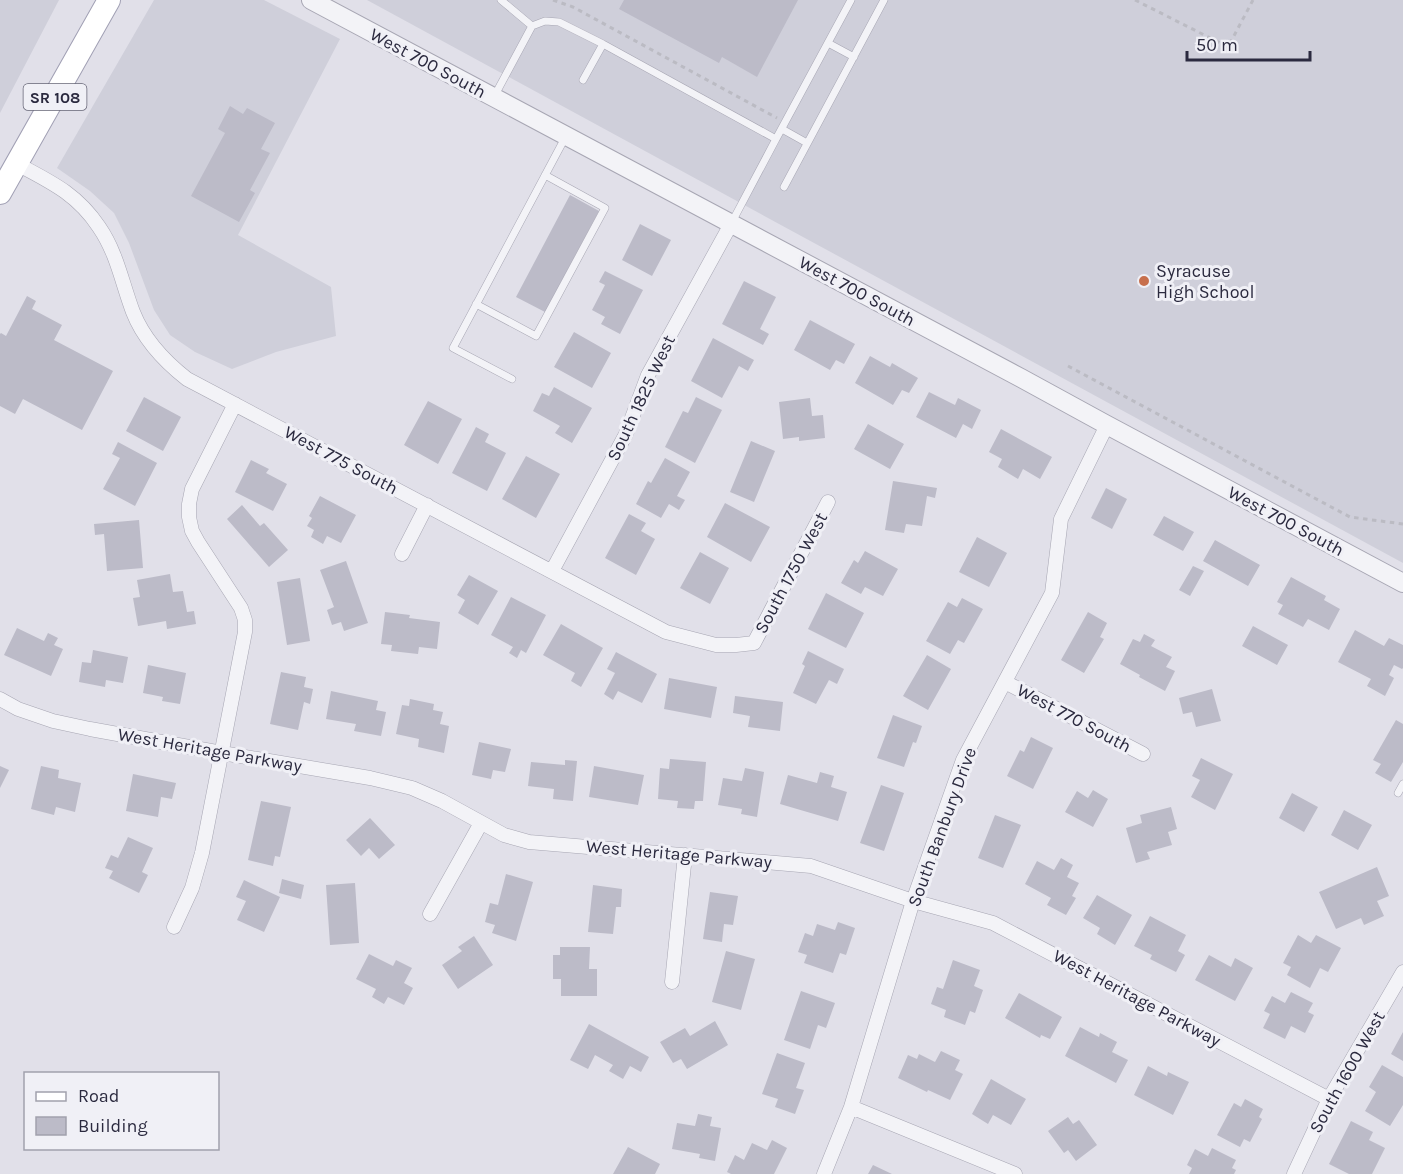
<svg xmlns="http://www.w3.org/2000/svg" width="1403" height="1174" viewBox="0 0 1403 1174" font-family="Karla,sans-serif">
  <rect width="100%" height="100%" fill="#e1e0e9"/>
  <path fill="#cfcfda" d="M0,0H59L0,113Z
    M154,0H264L340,39L238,235L331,287L336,336L276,352L232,369L195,352L170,335L154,310L129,243L114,213L90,191L57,168Z
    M367,0H1403V563Z"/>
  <path fill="#bcbbc8" d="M624,0H798L757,77L722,57L719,63L619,9Z
    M230,106L243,114L247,108L275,123L261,149L270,153L250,190L255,193L239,222L191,196L225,133L218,129Z
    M570,195L599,211L545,312L516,297Z
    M640,224L671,240L652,276L622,260Z
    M605,271L643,290L620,334L601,324L605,317L592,310L605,285L599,282Z
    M744,281L776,297L760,329L769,334L763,345L722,324Z
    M27,296L36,301L32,309L62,325L54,340L113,371L82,430L23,399L15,414L0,406V334L1,333L6,336Z
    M810,320L855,344L844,364L836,360L830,370L794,350Z
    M574,332L611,353L592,388L554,367Z
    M713,338L754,360L748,371L739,366L722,398L691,381Z
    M870,356L890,367L892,363L918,378L909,393L902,390L893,405L855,383Z
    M554,387L592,408L572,443L555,433L560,426L533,411L542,393L549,396Z
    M929,392L955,405L958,398L981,410L972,429L963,424L956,438L916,417Z
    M144,397L181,417L163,451L126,431Z
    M696,397L722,410L695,463L665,447L683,411L688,413Z
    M810,398L812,416L823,415L825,438L799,441V437L783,439L779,402Z
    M428,401L462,419L438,464L404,445Z
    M868,424L904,444L890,469L854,449Z
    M476,427L489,434L485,442L506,453L487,491L452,473Z
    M1001,429L1052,457L1040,479L1023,469L1018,479L998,467L1002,459L989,452Z
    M751,441L775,451L754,502L730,492Z
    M118,442L157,463L135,506L103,489L120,458L112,454Z
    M526,456L560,474L536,518L502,499Z
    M665,458L690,472L677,496L685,500L679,510L669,504L661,518L636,504L648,481L651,483Z
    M251,460L269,469L266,473L287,484L273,511L235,492Z
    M893,481L937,488L935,498L927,496L922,526L906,524L904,533L885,530Z
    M1106,488L1127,499L1112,529L1091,518Z
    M320,496L356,515L341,543L327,536L323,544L311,537L314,530L307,526L312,518L309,516Z
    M725,503L770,527L751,562L707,537Z
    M242,505L260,526L264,523L288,550L269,567L227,519Z
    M629,514L646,523L641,531L655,539L636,575L605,558Z
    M1164,516L1194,532L1183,551L1153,535Z
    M139,520L143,568L107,571L104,534L95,535L94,524Z
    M977,537L1007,553L989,587L959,572Z
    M1215,540L1260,565L1248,586L1203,561Z
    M865,551L898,569L883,596L865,587L861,594L841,583L854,560L858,563Z
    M700,552L729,568L710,604L680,588Z
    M346,561L368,623L344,631L341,622L332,625L327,610L334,607L320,570Z
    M1193,566L1204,571L1190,596L1179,590Z
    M170,574L173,592L183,591L187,612L194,611L196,624L167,629L166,621L138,626L133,598L140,597L137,580Z
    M469,575L498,591L478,625L458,613L465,600L457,595Z
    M1291,577L1326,596L1324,600L1340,609L1329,630L1308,619L1303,627L1278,614L1283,605L1277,602Z
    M300,578L310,641L287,645L277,582Z
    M826,593L864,613L846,648L808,629Z
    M511,597L546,615L526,653L521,650L517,658L509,653L513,647L491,635Z
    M962,598L983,609L964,643L958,640L950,654L926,641L948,602L957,607Z
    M385,612L410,615L409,618L440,622L437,649L419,647L418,654L391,651L392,645L381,644Z
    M1088,612L1107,623L1100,637L1104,639L1084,673L1061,660Z
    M561,624L603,648L581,687L571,681L575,673L543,655Z
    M1253,626L1288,645L1277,665L1242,646Z
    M17,628L44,641L48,633L58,638L54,645L63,649L51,676L4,655Z
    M1355,630L1384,646L1389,638L1403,645V668L1402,669L1394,665L1389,675L1394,678L1385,696L1367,686L1371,679L1338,662Z
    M1144,634L1155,640L1151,646L1172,657L1166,667L1175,671L1165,691L1139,677L1140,675L1120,664L1133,639L1140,642Z
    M93,650L128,657L123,683L106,680L105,687L79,682L82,662L91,663Z
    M808,651L844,669L837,684L829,680L816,704L793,693L805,666L802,664Z
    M616,652L657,674L642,703L618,691L613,700L604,694L615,673L607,669Z
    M927,655L951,669L928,710L903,696Z
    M148,665L186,673L180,704L162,701L163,697L143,693Z
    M281,672L306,677L304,687L313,689L310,704L304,702L298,730L270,724Z
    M669,678L717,687L711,718L664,709Z
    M1212,689L1221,721L1196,727L1192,712L1183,714L1179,698Z
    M331,691L378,701L376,710L386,712L381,736L354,731L356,724L326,719Z
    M735,696L783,702L780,731L748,727L750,716L733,713Z
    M410,699L434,704L433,710L443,712L440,724L449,726L444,753L418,747L419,739L396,734L402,705L409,706Z
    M893,715L922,726L916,743L913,742L904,767L877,758Z
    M1396,720L1403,724V762L1391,782L1375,773L1381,764L1373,760Z
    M1031,737L1053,748L1033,789L1007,776L1020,750L1024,752Z
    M479,742L511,749L505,772L493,770L491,779L472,775Z
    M1201,758L1233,774L1215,810L1191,797L1200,780L1192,776Z
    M670,759L706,762L703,801H695L694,809L677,808L678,801L658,799L660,768L669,769Z
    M565,760L577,761L573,801L553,799L554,789L528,786L531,762L565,765Z
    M0,766L9,770L0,788Z
    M41,766L59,770L58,778L81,783L75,812L56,807L54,815L31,809Z
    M594,766L644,775L638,805L589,797Z
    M745,768L764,772L757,817L741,814L742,809L718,805L723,778L742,781Z
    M820,772L834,776L831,787L847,792L838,821L780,804L788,775L817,783Z
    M133,774L176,783L172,799L161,797L158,817L126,811Z
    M881,785L904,793L884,851L860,843Z
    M1093,790L1108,799L1093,827L1065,812L1077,791L1088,798Z
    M1292,793L1318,807L1304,832L1279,818Z
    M261,801L291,807L280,857L275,856L273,866L248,860Z
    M1171,807L1177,829L1168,832L1172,845L1147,852L1150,859L1136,863L1126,828L1142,823L1140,815Z
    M1344,810L1372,825L1358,850L1331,835Z
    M995,815L1021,825L1003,868L978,858Z
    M370,818L395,845L379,859L369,848L361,856L346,840Z
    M128,837L153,848L142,872L148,875L139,893L109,878L113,871L105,868L111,855L118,858Z
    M1061,858L1073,865L1067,877L1079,883L1072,896L1076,898L1066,915L1047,905L1051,898L1025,884L1037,861L1054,870Z
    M1377,867L1389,896L1377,901L1384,916L1364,925L1361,918L1336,929L1319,892Z
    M506,874L533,882L516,941L492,933L495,925L485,922L490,903L498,905Z
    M282,879L304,885L301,899L279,893Z
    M244,880L280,897L264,932L237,920L246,901L236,897Z
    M355,883L359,943L330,945L326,885Z
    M593,885L622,889L621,907H616L613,934L588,932Z
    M710,892L738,896L733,925L724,924L722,942L703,939Z
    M1097,895L1132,915L1115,945L1097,934L1100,928L1083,918Z
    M1150,916L1186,935L1178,951L1185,955L1176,972L1150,959L1152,955L1134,946Z
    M838,922L855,928L846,955L840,953L833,973L804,963L807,955L798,952L805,933L813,936L817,924L835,930Z
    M1298,935L1311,943L1316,935L1341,948L1328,972L1320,968L1310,988L1287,975L1291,967L1283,963Z
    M474,936L493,965L458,989L442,965L462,951L458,947Z
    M560,947H590L589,969H597V996H561V979H553V955H560Z
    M726,951L755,959L741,1010L712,1002Z
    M369,954L393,966L396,960L412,968L404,983L413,988L404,1005L388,997L384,1004L372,997L376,989L356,979Z
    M1209,955L1231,967L1235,958L1253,968L1235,1001L1195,980Z
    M953,960L980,970L974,986L983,990L975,1013L970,1011L965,1025L944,1017L946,1010L931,1004L937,987L943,989Z
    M801,991L835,1003L826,1028L818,1025L810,1049L784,1040Z
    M1291,992L1313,1003L1308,1012L1314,1015L1305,1033L1291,1026L1285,1039L1263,1028L1270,1014L1264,1011L1272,996L1285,1003Z
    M1019,993L1062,1017L1050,1039L1041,1035L1040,1038L1005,1018Z
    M715,1021L728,1045L687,1069L681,1059L673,1063L660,1042L685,1028L690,1036Z
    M589,1024L649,1057L641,1072L630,1066L623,1079L609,1071L613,1065L595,1055L588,1069L570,1060Z
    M1080,1027L1099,1037L1100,1033L1117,1042L1112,1052L1128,1060L1116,1083L1065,1056Z
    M1403,1032V1061L1391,1054Z
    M941,1051L960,1060L955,1070L963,1074L950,1100L928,1090L927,1092L898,1078L908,1055L917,1059L919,1054L935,1062Z
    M777,1053L805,1063L796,1088L804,1090L795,1114L775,1107L778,1099L762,1094Z
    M1382,1065L1403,1077V1105L1390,1126L1365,1111L1376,1092L1369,1087Z
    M1148,1066L1167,1076L1168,1072L1189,1082L1173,1115L1134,1095Z
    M991,1079L1026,1099L1011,1125L993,1115L988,1124L972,1114Z
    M1245,1099L1263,1109L1259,1117L1262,1119L1250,1142L1244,1139L1240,1147L1217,1135L1234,1103L1241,1107Z
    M698,1114L712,1117L710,1126L721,1128L715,1161L699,1158L700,1154L672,1149L677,1123L695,1126Z
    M1068,1117L1073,1124L1079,1120L1097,1145L1076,1161L1068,1150L1064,1153L1048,1131Z
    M1351,1121L1373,1132L1369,1140L1385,1148L1372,1174H1349L1329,1164Z
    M772,1140L787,1148L774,1174H731L727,1172L735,1155L744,1160L752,1143L767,1150Z
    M628,1147L660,1164L655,1174H613Z
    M1212,1148L1236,1160L1232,1168L1236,1170L1234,1174H1189L1192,1168L1187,1165L1195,1149L1208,1156Z
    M873,1165L892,1174H868Z"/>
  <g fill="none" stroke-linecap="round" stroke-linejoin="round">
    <g stroke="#a7a6b3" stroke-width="8">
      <path id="service" d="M501,0L532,26L545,21L559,22L603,44L776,139L851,0
        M828,43L854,57
        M583,80L603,44
        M495,95L532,26
        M782,129L807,143
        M784,187L884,0
        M732,222L776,139
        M476,304L536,336L605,208L545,175
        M512,379L453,348L566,136
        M1398,793L1403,784"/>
    </g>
    <g stroke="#a7a6b3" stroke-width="15">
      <path id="minor" d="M17,164C51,182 77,194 99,227C117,253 122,283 133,312C144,340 164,361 187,379L666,632L716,645H736L754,643L828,502
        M402,554L427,505
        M552,571L626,434L648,375L731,224
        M1005,682L1143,754
        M0,699L18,709L53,721L90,729L222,753L370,778L412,788L442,801L504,835L529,842L811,866L913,901L993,923L1329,1099
        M430,914L481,823
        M174,927L192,888L202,853L245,632V620L241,608L198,542L192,531L189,517V504L192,489L235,404
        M672,982L685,855
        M851,1107L1015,1174
        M824,1174L851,1107L913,901L963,760L1052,593L1061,519L1107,425
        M1294,1174L1329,1099L1403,972"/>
    </g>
    <g stroke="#a7a6b3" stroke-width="20">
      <path id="tertiary" d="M311,0L1021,378L1107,425L1403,583"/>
    </g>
    <g stroke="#a1a0b4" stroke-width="24">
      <path id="primary" d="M0,193L109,0"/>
    </g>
    <path stroke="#bbbbc3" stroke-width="3" stroke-dasharray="4.5 4.5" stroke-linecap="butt" d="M553,0L573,7L777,118
      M1135,0L1228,47L1253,0
      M1068,366L1350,517L1403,524"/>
    <use href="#service" stroke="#f3f3f7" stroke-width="7"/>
    <use href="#minor" stroke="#f3f3f7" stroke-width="14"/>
    <use href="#tertiary" stroke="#f3f3f7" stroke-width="18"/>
    <use href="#primary" stroke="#fff" stroke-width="22"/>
  </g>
  <circle fill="#c76f4c" stroke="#f0f0f6" stroke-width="2" cx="1144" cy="281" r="6"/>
  <g text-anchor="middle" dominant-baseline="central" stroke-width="6" stroke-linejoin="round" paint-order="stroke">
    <rect fill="#f0f0f6" stroke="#666576" stroke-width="1.5" x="23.5" y="84" width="63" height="26" rx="4.5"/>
    <g font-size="16" font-weight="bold" fill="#2b2a3f">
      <text x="55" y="97">SR 108</text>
    </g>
    <g font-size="18" fill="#2b2a3f" stroke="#f0f0f6">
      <text transform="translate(428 63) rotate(28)">West 700 South</text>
      <text transform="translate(857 291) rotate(28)">West 700 South</text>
      <text transform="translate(641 398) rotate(-65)">South 1825 West</text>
      <text transform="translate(341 460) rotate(28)">West 775 South</text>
      <text transform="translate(1286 521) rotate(28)">West 700 South</text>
      <text transform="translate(791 573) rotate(-62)">South 1750 West</text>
      <text transform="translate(1074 718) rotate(28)">West 770 South</text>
      <text transform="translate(210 750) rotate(10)">West Heritage Parkway</text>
      <text transform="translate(942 827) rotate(-70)">South Banbury Drive</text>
      <text transform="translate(679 854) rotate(5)">West Heritage Parkway</text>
      <text transform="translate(1137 998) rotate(28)">West Heritage Parkway</text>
      <text transform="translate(1347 1072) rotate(-61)">South 1600 West</text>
    </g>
    <g font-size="18" fill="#2b2a3f" stroke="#f0f0f6" text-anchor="start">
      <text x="1156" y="271">Syracuse<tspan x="1156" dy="21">High School</tspan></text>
    </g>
  </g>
  <rect x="24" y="1072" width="195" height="78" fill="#f0f0f6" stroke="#a1a1ad" stroke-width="1.5"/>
  <rect x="36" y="1092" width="30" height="9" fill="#ffffff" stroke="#a1a1ad" stroke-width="1.5"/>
  <text x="78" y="1102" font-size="18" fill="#2b2a3f">Road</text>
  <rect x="36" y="1117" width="30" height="18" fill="#bcbbc8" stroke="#a1a1ad" stroke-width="1.5"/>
  <text x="78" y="1132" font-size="18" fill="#2b2a3f">Building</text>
  <path d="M1187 51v9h123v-9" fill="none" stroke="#2b2a3f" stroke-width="3"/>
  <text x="1196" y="51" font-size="18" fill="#2b2a3f" stroke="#f0f0f6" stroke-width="4.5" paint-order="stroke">50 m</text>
</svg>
